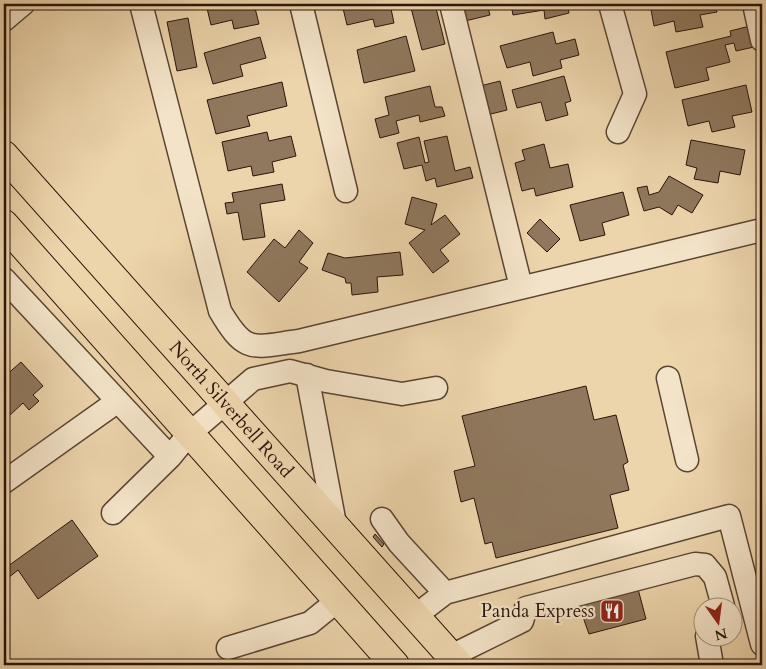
<svg xmlns="http://www.w3.org/2000/svg" width="766" height="669" viewBox="0 0 766 669" font-family="Cardo,serif">
  <rect width="100%" height="100%" fill="#ecd4ab"/>
  <filter id="stains"><feTurbulence type="fractalNoise" baseFrequency=".004" numOctaves="4"/><feColorMatrix values="0 0 0 0 .2 0 0 0 0 .09 0 0 0 0 .02 0 0 0 .5 -.17"/></filter>
  <radialGradient id="worn" r=".72"><stop offset=".6" stop-color="#630" stop-opacity="0"/><stop offset="1" stop-color="#630" stop-opacity=".3"/></radialGradient>
  <path fill="#8f785d" stroke="#2a1509" d="M206,4H254L259,24L234,29L232,20L211,25Z
    M342,4H390L394,23L375,27L373,19L347,25Z
    M410,4H435L445,44L422,50Z
    M462,4H487L490,15L465,21Z
    M511,4H567L569,13L545,19L544,10L513,15Z
    M650,4H715L717,12L700,15L703,27L676,32L674,21L654,26Z
    M188,18L197,67L177,71L167,22Z
    M750,26L754,47L736,51L734,43L725,45L730,62L706,68L709,80L675,88L666,52L731,36L730,31Z
    M553,32L556,44L575,39L579,55L560,60L562,68L533,76L530,62L507,68L500,46Z
    M406,36L415,71L364,83L357,50Z
    M260,37L266,58L240,65L243,76L213,84L204,53Z
    M564,76L571,101L565,103L568,115L546,121L541,102L517,108L512,90Z
    M500,81L507,110L487,115L480,86Z
    M282,82L287,106L247,116L250,126L216,134L207,100Z
    M746,85L752,112L732,116L735,127L712,132L709,121L688,126L682,100Z
    M430,86L435,107H442L445,116L420,122L419,115L396,121L399,133L380,138L375,119L389,115L385,97Z
    M267,132L269,141L291,136L296,156L272,162L274,172L253,176L251,166L228,171L222,142Z
    M447,136L455,171L470,167L473,178L437,187L435,178L426,181L422,165L404,169L397,143L419,137L425,163L429,162L424,141Z
    M691,140L745,150L740,175L720,171L718,183L694,179L697,168L686,165Z
    M544,144L550,168L568,164L573,187L536,196L534,188L522,191L515,163L525,160L522,150Z
    M669,176L703,195L692,213L678,205L672,215L659,207L644,211L637,188L647,186L649,195L659,192Z
    M282,184L285,200L260,204L265,237L243,240L238,212L227,214L225,203L234,202L232,193Z
    M623,192L629,215L602,223L605,235L580,241L570,205Z
    M412,197L437,204L431,225L445,215L460,234L440,250L449,261L433,273L409,243L425,230L405,224Z
    M540,219L560,239L547,252L527,233Z
    M299,230L313,243L299,262L308,268L279,302L247,272L274,239L285,248Z
    M400,252L403,275L377,277L378,292L352,295L351,283H346L345,278L322,270L328,253L345,258Z
    M21,362L43,386L33,395L39,401L29,410L23,403L9,416L4,411V377Z
    M586,386L594,420L616,415L628,462L623,465L629,490L610,495L618,528L496,558L492,542L485,544L474,498L461,502L454,471L475,466L462,416Z
    M72,520L98,556L38,599L18,570L8,578L4,569Z
    M375,534L384,544L382,547L373,537Z
    M638,589L646,619L589,634L578,603Z"/>
  <g fill="none" stroke-linecap="round" stroke-linejoin="round">
    <g stroke="#5a4532" stroke-width="25">
      <path id="minor" d="M141,4L220,311C246,355 252,347 299,341L762,230
        M301,4L346,191
        M451,4L521,287
        M610,4L635,94L618,132
        M754,4L762,40
        M4,20L23,4
        M4,279L170,457
        M307,375L335,524
        M668,378L687,460
        M4,482L118,401
        M113,513L170,457L189,434L253,379L290,371L326,381L402,394L436,388
        M382,519L399,543L445,593
        M415,616L445,593L729,516L762,644
        M707,636L712,665
        M228,648L310,623L337,601
        M451,656L522,621L526,608L695,564L705,565L715,577L723,606"/>
    </g>
    <g stroke="#2a1509" stroke-width="30">
      <g id="major">
        <path id="s1" d="M4,155L459,665"/>
        <path d="M4,224L395,665"/>
      </g>
    </g>
    <use href="#minor" stroke="#f3e3c8" stroke-width="22"/>
    <use href="#major" stroke="#ecd4ab" stroke-width="28"/>
  </g>
  <defs>
    <g id="restaurant-square" transform="scale(1.25)"><rect x="-9" y="-9" width="18" height="18" rx="4" fill="#8f2418" stroke="#f3e3c8"/><path d="M-5-6h1v4h1v-4h1v4h1v-4h1v5L-1.5 .5V6h-2V.5L-5-1ZM5-6V6H3V1.5H1.5Q1.5-4 5-6Z" fill="#fff"/></g>
  </defs>
  <g fill-rule="evenodd">
    <use href="#restaurant-square" x="612" y="611"/>
  </g>
  <g text-anchor="middle" dominant-baseline="central" stroke-width="4.5" stroke-linejoin="round" paint-order="stroke">
    <g font-size="19" fill="#2a1509" stroke="#f3e3c8">
      <text stroke="none"><textPath href="#s1" startOffset="341">North Silverbell Road</textPath></text>
    </g>
    <g font-size="19" fill="#2a1509" stroke="#f3e3c8" text-anchor="end">
      <text x="594" y="611">Panda Express</text>
    </g>
  </g>
  <rect width="766" height="669" fill="none" stroke="#ecd4ab" stroke-width="20"/>
  <rect x="5" y="5" width="756" height="659" fill="none" stroke="#2a1509" stroke-width="2.5"/>
  <rect x="10" y="10" width="746" height="649" fill="none" stroke="#2a1509"/>
  <g transform="translate(718 622) rotate(166)"><circle r="24" fill="#f3e3c8" stroke="#a3917c"/>
  <path d="M0-4L9 19L0 12L-9 19Z" fill="#8f2418"/>
  <text y="-8" font-size="14" font-weight="bold" text-anchor="middle" fill="#2a1509">N</text>
  </g>
  <rect width="100%" height="100%" filter="url(#stains)"/>
  <rect width="100%" height="100%" fill="url(#worn)"/>
</svg>
